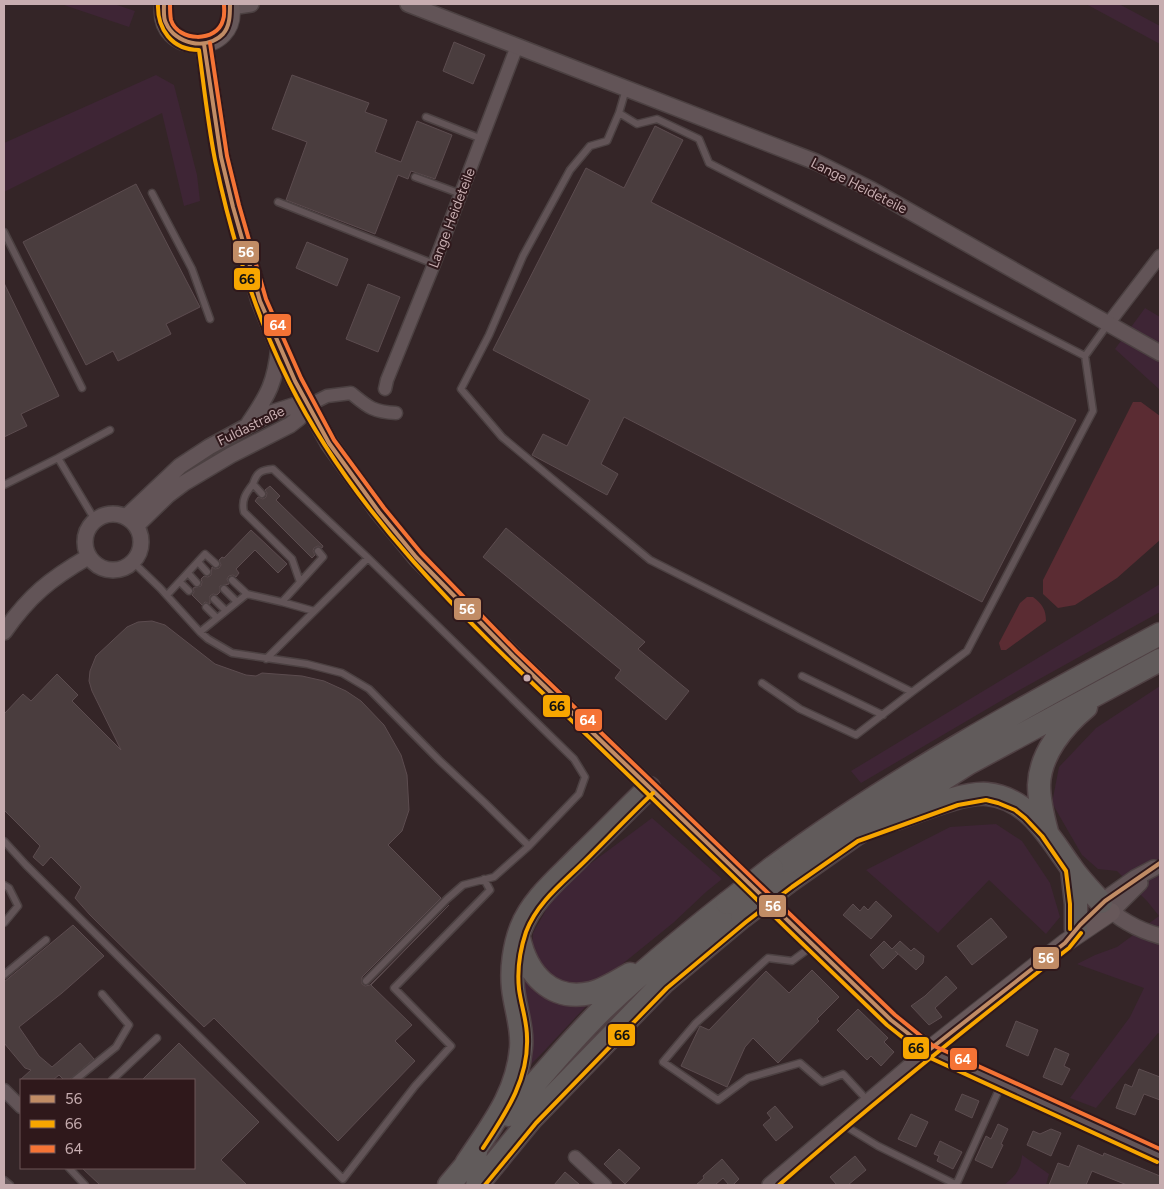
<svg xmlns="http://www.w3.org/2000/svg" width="1164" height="1189" viewBox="0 0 1164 1189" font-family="Figtree,sans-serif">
  <rect width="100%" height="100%" fill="#342527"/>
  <path fill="#3e2535" d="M61,4H114L135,11L129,27Z
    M1086,4H1119L1160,26V44Z
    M156,75L174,85L197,175L200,201L184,206L162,113L4,192V143Z
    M1145,308L1160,317V390L1115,349Z
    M1160,584V612L1016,692L861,783L851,771Z
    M1160,686V1034L1158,1033L1096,1108L1070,1098L1130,1017L1144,988L1077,964L1095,955L1117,947L1159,916L1147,901L1117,871L1098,869L1082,855L1052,803L1059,767L1096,728Z
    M652,818L722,879L706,892L673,923L610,974L586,986L561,985L541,971L532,951L533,933L546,910L567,881Z
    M996,824L1022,841L1050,883L1060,917L1046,934L989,880L938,933L866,870L950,827Z
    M517,969L597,996C571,1020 550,1047 524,1071Z
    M1022,1155L1049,1174L1046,1185H1004C1015,1176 1021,1170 1022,1155Z"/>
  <path fill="#5b2c33" d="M1133,402H1141L1160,416V540L1117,578L1075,605L1058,608L1043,594V580Z
    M1027,597H1033C1042,604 1046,609 1046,621L1006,650H1001L999,643L1020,603Z"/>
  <path fill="#4a3d3e" stroke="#5c4c4f" d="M454,42L485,55L473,84L443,71Z
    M292,75L369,103L365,112L387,120L375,152L401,162L417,121L452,135L435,179L411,171L408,179L398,175L375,234L286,200L307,142L272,129Z
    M655,126L683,140L651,202L1076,420L982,602L624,417L601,464L618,474L607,495L532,455L543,434L567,446L590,400L493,350L586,168L624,188Z
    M136,184L200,307L166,324L171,334L124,358L118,361L113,351L86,365L23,242Z
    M307,242L348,259L337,286L296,268Z
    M4,283L59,396L21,414L27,426L4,437Z
    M368,284L400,297L378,352L346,339Z
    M270,486L280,496L276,500L323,546L322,548L318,546L314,548L313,551L315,555L312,558L255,501L258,497L263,499L266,497L267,493L265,490Z
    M506,528L645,642L638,649L689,691L666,720L615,678L621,670L483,557Z
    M251,530L287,564L278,573L255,550L236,569L239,573L236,577L233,575L229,576L227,579L229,584L220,586V592L217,595L213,594L210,596V604L205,602L202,605L192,595L194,592L193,588L201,586L202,582L201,579L204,576L208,577L211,575L212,567L215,569L219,568L221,565L219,560L222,557L224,558Z
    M152,621L165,625L215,664L246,675L256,676L262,673L302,676L324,681L346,691L361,701L384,725L401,755L407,775L409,810L402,831L388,845L441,898L362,977V984L365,986L370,985L449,905L371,985L412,1025L395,1041L415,1061L338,1141L214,1018L204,1027L178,1002L90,915L75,898L81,887L51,857L43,866L33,857L40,846L4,810V714L23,694L31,701L57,674L78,695L72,701L121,750L92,691L89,681L90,671L96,656L127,627L138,622Z
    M876,901L892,916L871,939L843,915L853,904L860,911L864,906L868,910Z
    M991,918L1007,937L972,965L957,946Z
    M73,925L104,956L62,993L19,1027L39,1056L52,1067L80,1043L94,1059L69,1080H64L59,1075L53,1080H20L31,1070L25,1068L4,1043V982Z
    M884,941L892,949L900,941L911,951L914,948L924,956L923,963L916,970L895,951L898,954L883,969L870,955Z
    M812,970L839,997L817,1019L819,1021L778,1063L753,1038L745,1047L727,1087L681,1066L700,1026L709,1030L766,971L789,993Z
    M946,976L957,988L935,1008L942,1017L929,1025L911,1006L925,996Z
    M858,1009L888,1038L884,1042L894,1052L881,1066L871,1056L867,1060L837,1030Z
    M1016,1021L1038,1030L1028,1056L1006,1046Z
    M179,1043L259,1122L221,1160L247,1185H100L82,1168H194V1080H142Z
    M1055,1048L1069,1054L1064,1066L1070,1069L1062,1085L1043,1077Z
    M1139,1069L1160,1077V1100L1144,1094L1135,1115L1116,1108L1125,1084L1132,1087Z
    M962,1094L979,1101L972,1118L955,1110Z
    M775,1106L793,1127L776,1141L763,1125L771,1118L767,1113Z
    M911,1114L928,1122L916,1147L898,1139Z
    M998,1124L1008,1129L1001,1144L1003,1145L992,1168L975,1160L986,1136L991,1139Z
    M1051,1129L1061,1133L1051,1156L1027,1145L1033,1131L1040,1134Z
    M940,1141L962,1152L953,1169L937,1161L939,1156L934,1154Z
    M1078,1145L1103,1156L1104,1153L1160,1176V1185H1127L1092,1171L1086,1185H1049L1058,1163L1069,1167Z
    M619,1149L640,1168L625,1184L604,1164Z
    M855,1156L866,1170L848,1185H837L830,1177Z
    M722,1159L739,1179L733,1185H729L723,1178L715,1185H696L704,1178L703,1176Z
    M565,1172L580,1185H554Z"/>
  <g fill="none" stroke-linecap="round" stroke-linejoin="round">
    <g stroke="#4c4142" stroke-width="9">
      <path id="service" d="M626,89L619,113L637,124L657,119L699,139L709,163L1085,356
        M619,113L607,141L590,146L570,170L523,256L489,335L461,389L502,437L650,560L912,692L967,651L1093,411L1085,356L1108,324
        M426,117L482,139
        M415,177L461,194
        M152,193L192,269L210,319
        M278,202L434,264
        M4,232L82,388
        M58,458L95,520
        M253,484C246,493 241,500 244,512L292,559L300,582
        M4,485L58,458L110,430
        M262,494L253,484C257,472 261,470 273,469L368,558L574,759L585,777L579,794L529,846L494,877L463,885L447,899L366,981
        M133,562L160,588L200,632L208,639L232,653L307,664L342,673L369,689L439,760L485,803L529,846
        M198,562L207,572
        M188,573L197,583
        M232,580L247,594L282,602L314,611
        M180,582L189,591
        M224,589L237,602
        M167,595L205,554L216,564
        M214,599L226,611
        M282,602L323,557L318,551
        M206,607L217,618
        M200,632L247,594
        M266,659L368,558
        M802,676L883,715
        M762,683L800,709L856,735L912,692
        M4,841L26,865L343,1179L415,1086L451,1046L394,988L490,890L484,879
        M4,885L9,888L18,906L4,923
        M811,947L792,961L768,958L696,1023L663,1062L718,1100L748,1078L800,1063L822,1082L843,1074L868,1101
        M4,975L46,940
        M75,1080L116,1047L129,1025L102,994
        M112,1080L157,1038
        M842,1124L878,1146L957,1185
        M69,1168L85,1185
        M4,1180L10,1185
        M956,1185L1002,1083"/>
    </g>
    <g stroke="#4c4142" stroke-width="15">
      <path id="minor" d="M1108,324L1160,256
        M385,389L387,380L434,264L517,46
        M309,405L327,396L351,393C368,407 373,412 396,413
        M4,1090L21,1107
        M575,1157L605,1185"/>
    </g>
    <g stroke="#4c4142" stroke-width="18">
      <path id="tertiary" d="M408,4L816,162L872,190L1160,353
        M231,7L251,4
        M249,423C269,394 275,382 279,347
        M85 542a28 28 0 1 1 56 0a28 28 0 1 1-56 0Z
        M126,517L180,466L209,447L271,413L296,405H309
        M136,526L168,495L184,483L231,455L290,425L299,418L309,405
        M4,632C29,596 50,579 88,557
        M1154,868L1135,878L1101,902C1118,919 1138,930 1160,936
        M1111,912L1140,883
        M770,1185L929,1050L1160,1156"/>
    </g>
    <g stroke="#4c4142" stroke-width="20">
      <path id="secondary" d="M164,4C155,57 240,57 230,4
        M204,44L221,157L233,207L260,301L279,347L295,381L329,443L344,464L379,512L416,557L513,656L891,1020L929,1050L1065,943L1111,912"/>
    </g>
    <g stroke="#504144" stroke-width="25">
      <path id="motorway" d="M895,819C919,811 962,792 987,794C1029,798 1049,837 1071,867C1080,880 1091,891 1101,902
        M1047,832C1043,817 1039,801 1039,785C1040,754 1063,726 1086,707
        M772,868C893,778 1027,705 1160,634
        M1072,869L1076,904V929
        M788,882L855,835L969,763L1160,660
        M519,938C527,974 551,1002 591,993C604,990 618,981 630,974
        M508,1115C539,1079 570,1041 605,1007C644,970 685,936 727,903
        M466,1164C491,1126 517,1095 521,1048C523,1028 515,1008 513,988C511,969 514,946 521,928C532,899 560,877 581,855C604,833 626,810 649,788
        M449,1185L476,1153
        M477,1185L531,1119L663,983L742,917"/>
    </g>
    <use href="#service" stroke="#625457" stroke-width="6"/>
    <use href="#minor" stroke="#625457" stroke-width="12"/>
    <use href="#tertiary" stroke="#625457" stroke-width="15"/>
    <use href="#secondary" stroke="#67585a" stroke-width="18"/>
    <use href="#motorway" stroke="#615b5b" stroke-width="22"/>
    <g stroke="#504144" stroke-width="25" stroke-linecap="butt">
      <path id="motorway-bridge" d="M727,903L772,868
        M742,917L788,882"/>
    </g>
    <use href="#motorway-bridge" stroke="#615b5b" stroke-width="22"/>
    <g stroke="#2f181b" stroke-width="8">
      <path id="bus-1" d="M164,4C164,10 163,18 166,23C175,44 206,51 223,34C230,26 230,15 230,4
        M204,44L221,157L233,207L260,301L295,381L329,443L379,512L416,557L513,656L891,1020L929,1050
        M929,1050L1065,943L1080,925L1105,901L1160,863"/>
    </g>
    <g stroke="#2f181b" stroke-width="8">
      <path id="bus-2" d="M158,4C157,29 172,50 199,50C204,87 208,124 215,160C231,236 254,312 289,382C360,525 480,633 594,742C692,837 789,931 887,1025L926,1056L1157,1162
        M483,1148C505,1114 529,1080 527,1037C527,1021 521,1005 519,989C517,970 520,950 526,932C537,902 564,882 586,860C609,837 630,815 653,793
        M485,1185L536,1123L667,988L746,922L792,887L858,841L958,805L986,800L998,803L1015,810L1025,818L1042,836L1066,871L1070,904V929
        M779,1185C873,1103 970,1025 1069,948L1081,933"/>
    </g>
    <g stroke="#2f181b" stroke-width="8">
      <path id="bus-3" d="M170,4C170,9 170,15 171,20C178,42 217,43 223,20C225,15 224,9 224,4
        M210,43L227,156L239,205L266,299L301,378L334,440L384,508L421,553L517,652L895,1015L932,1045L1160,1149"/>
    </g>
    <use href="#bus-1" stroke="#c18c65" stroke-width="4"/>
    <use href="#bus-2" stroke="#f7a600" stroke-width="4"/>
    <use href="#bus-3" stroke="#f57335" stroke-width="4"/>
  </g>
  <circle fill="#c7adb0" stroke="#2f181b" stroke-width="2" cx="527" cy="678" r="4.5"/>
  <g text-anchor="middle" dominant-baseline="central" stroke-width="4" stroke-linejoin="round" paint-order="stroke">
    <g font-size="14" fill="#c7adb0" stroke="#2f181b">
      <text transform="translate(859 186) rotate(27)">Lange Heideteile</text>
      <text transform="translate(452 218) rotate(-69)">Lange Heideteile</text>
      <text transform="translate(251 426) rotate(-26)">Fuldastraße</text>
    </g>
  </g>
  <g stroke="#2f181b" stroke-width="2">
    <rect x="232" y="240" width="28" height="24" rx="5" fill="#c18c65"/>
    <rect x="233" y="267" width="28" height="24" rx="5" fill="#f7a600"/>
    <rect x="263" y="313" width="29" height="24" rx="5" fill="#f57335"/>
    <rect x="453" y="597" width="29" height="24" rx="5" fill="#c18c65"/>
    <rect x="542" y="694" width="29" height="24" rx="5" fill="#f7a600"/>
    <rect x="574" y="708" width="29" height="24" rx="5" fill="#f57335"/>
    <rect x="758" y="894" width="29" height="24" rx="5" fill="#c18c65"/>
    <rect x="1032" y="946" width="28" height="24" rx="5" fill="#c18c65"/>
    <rect x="607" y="1023" width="29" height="24" rx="5" fill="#f7a600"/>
    <rect x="902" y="1036" width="28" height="24" rx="5" fill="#f7a600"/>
    <rect x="949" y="1047" width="29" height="24" rx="5" fill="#f57335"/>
  </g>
  <g font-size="14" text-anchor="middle" font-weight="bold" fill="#fff">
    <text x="246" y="257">56</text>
    <text x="278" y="330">64</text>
    <text x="467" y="614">56</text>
    <text x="588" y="725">64</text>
    <text x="773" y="911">56</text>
    <text x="1046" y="963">56</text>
    <text x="963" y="1064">64</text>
  </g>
  <g font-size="14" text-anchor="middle" font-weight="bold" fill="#111">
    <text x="247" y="284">66</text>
    <text x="557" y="711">66</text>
    <text x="622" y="1040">66</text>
    <text x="916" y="1053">66</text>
  </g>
  <rect width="1164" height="1189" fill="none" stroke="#c7adb0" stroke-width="10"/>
  <rect x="20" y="1079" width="175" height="90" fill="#2f181b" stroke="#6c5457"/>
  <rect x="30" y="1095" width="25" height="8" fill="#c18c65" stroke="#6c5457"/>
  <text x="65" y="1104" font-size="15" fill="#c7adb0">56</text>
  <rect x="30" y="1120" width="25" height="8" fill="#f7a600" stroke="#6c5457"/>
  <text x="65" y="1129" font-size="15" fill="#c7adb0">66</text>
  <rect x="30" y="1145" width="25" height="8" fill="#f57335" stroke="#6c5457"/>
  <text x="65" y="1154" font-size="15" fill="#c7adb0">64</text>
</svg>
